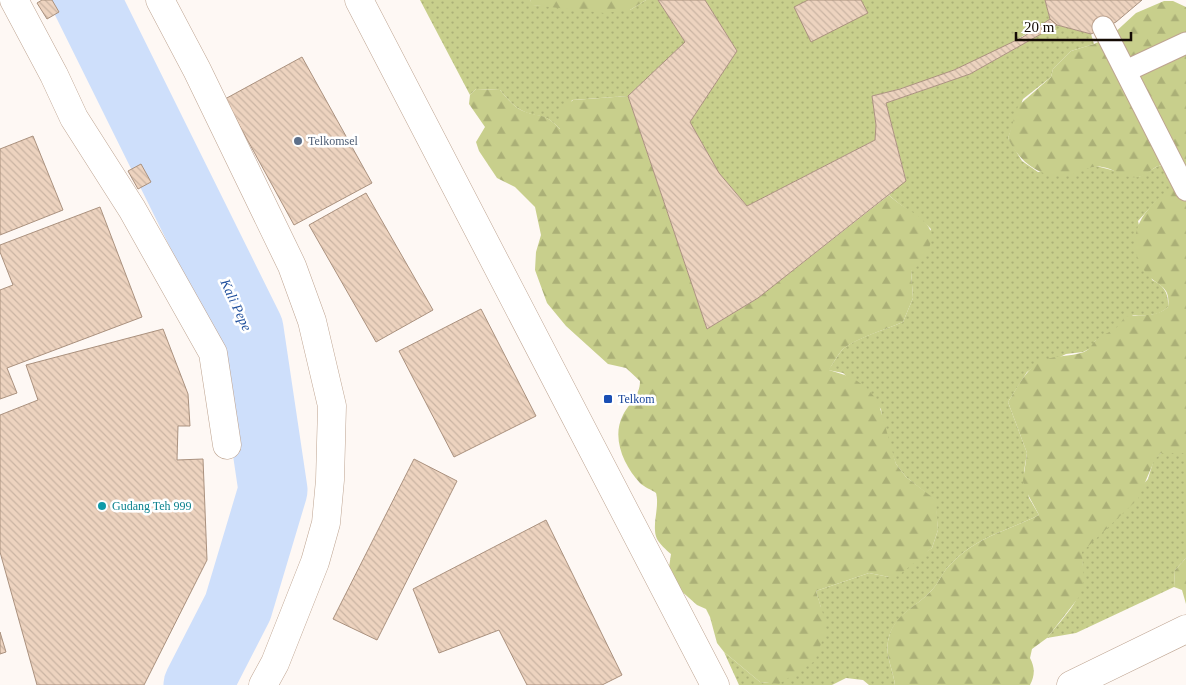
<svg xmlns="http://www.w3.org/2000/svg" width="1186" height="685" viewBox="0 0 1186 685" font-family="Georgia,serif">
  <defs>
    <pattern id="green-dots" width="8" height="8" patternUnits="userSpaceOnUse" patternTransform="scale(1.25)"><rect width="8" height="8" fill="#c8cf8c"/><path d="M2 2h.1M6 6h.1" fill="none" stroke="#abb077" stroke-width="1.8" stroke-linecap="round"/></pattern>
    <pattern id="forest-firs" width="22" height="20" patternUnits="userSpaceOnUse" patternTransform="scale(1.25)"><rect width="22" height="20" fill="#c8cf8c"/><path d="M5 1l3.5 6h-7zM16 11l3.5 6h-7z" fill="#abb077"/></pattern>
    <pattern id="building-back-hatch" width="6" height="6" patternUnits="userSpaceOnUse" patternTransform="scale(1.25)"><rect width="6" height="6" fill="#edd3bf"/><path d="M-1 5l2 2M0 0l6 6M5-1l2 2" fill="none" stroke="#cab4a3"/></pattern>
  </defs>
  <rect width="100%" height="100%" fill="#fef8f4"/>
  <path fill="url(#green-dots)" d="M420,0H530L533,5L630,10L646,0H658L685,42L628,96L572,100L561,130C542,110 541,120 521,110C513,106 506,97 500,90L476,89L470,95Z
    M705,0H1045L1050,19C997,55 935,81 872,96L876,125L875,140L747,206L719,173L690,122L737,51Z
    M1057,25L1091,34L1094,44L1071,51L1053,69L1051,77L1023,99L1008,138L1022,161L1038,172L1096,166L1139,177L1158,166L1186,162V186L1156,201L1138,221L1152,280C1164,285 1169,294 1168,307C1157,317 1147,315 1133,315L1121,327L1095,341L1091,348L1083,352L1066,354L1058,358L1041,362L1027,372L1008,402L1027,453L1024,471L1029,498L1039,515C1003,533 976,536 947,568C942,574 938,584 932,590C917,607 896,613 889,637C884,655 893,668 895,685H869L863,680L846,678L832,685H739L724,652L760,682L769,683L821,608L816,591L869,573L889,577L932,548L938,530L935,500L906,477L896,464L883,427L881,409L843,373L828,370C833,364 837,356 842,350C853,339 887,329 903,322L913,298L911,271L931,229C918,215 902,208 889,195L906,180L886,103L970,74Z
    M1161,453H1186V558L1175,570L1174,587L1076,633L1047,638C1073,605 1088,597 1081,552L1148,479L1154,459Z"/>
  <path fill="url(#forest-firs)" d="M530,0H646L630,10L604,13L532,5Z
    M1164,1H1173L1186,7V162C1176,162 1165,163 1156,167C1151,170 1144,176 1139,177C1125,180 1114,168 1102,167C1091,165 1083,171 1073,174C1044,182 1019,163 1008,138L1018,106L1051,77L1053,69L1071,51L1094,44L1111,36L1136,13Z
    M476,89L500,90C506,97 513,106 521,110C540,119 542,110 560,129V112L573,100L628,96L707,329L758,298L889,195C906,213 943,220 928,250C923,260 920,265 911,271L913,298L903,322C887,329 854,339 842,350C837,356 833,363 829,370L851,377L866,387L878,401L896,464L906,477L936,500L938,530L932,548L898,576L889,577L869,573L816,591L824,617V635L815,661L779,684L760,682L724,652L717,643L710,617L706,609L697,605L670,581L668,574L671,554C666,550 660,544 657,539C651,526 660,507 656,493C652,490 644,487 640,483C624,466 611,438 623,415C629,403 640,396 640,381L626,368L608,364L566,326L547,303L535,270L536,252L541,235L535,207L515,187L497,178L479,151L476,142L485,127L469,104L470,95Z
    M1180,185L1186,186V453H1161L1155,459L1138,499L1082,552L1084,581L1079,597L1047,638L1032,649L1030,658C1035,668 1035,675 1030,685H895C893,668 884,655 889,637C895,613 917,607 932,590C938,584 941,575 947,568C976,536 1003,533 1039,515L1025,489L1023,481L1027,453L1008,402C1017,388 1025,371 1039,362C1052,355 1071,357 1084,352C1091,349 1091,345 1095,341C1106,331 1118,332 1124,317C1140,313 1154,319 1168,307C1171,285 1158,287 1147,274C1130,255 1132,229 1147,211C1155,200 1167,189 1180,185Z
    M1186,558V604L1182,590L1174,587L1175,570Z"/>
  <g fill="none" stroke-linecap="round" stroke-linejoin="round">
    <path stroke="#cedffb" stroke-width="69" d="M86,0L249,329L273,490L238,607L198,685"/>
  </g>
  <path fill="url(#building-back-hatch)" stroke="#aa917e" d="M42,0H52L59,12L47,19L37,3Z
    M658,0H705L737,51L690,122L719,173L747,206L875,140L876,125L872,96L900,89L954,70L1023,37L1050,19L1057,25L970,74L886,103L906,181L758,298L707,329L628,96L685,42Z
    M808,0H861L868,13L811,42L794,7Z
    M1045,0H1142L1116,22L1091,34L1057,25L1050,19Z
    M302,57L372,183L294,225L225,99Z
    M33,136L63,210L0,235V149Z
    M141,164L151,182L138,189L128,171Z
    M366,193L433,310L376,342L309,225Z
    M100,207L142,317L7,368L17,393L0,399V290L13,285L0,252V245Z
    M481,309L536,416L454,457L399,351Z
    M163,329L188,394L190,426H178L177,460L203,459L207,560L144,685H37L0,552V415L38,400L26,365Z
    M414,459L457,481L377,640L333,619Z
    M546,520L622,675L602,685H527L499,630L439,653L413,589Z
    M0,632L6,652L0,654Z"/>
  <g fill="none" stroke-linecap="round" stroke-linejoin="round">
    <g stroke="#bea491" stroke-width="23">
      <path id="service" d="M1103,27L1186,190
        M1126,71L1186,43"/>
    </g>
    <g stroke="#bea491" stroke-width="29">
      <path id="pedestrian" d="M160,0L197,70L292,266L312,321L332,406L330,480L326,523L315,562L275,663L263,685"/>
    </g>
    <g stroke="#bea491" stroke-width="29">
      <path id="minor" d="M14,0L54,75L74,118L132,209L213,353L227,445"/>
    </g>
    <g stroke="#bea491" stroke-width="29">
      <path id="tertiary" d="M359,0L715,685"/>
    </g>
    <g stroke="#bea491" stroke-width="29">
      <path id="secondary" d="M1071,685L1186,629"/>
    </g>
    <use href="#service" stroke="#fff" stroke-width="21"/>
    <use href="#pedestrian" stroke="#fff" stroke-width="28"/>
    <use href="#minor" stroke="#fff" stroke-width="28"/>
    <use href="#tertiary" stroke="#fff" stroke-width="28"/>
    <use href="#secondary" stroke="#fff" stroke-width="28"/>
  </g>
  <circle fill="#5c6f8a" stroke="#fff" stroke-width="2" cx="298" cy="141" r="5"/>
  <rect fill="#1a4fb4" stroke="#fff" stroke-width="2" x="603" y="394" width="10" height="10" rx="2.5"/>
  <circle fill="#0f9aa8" stroke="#fff" stroke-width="2" cx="102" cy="506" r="5"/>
  <g text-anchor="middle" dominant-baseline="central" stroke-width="5" stroke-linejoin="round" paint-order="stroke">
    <g font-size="12" fill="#4e5e75" stroke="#fff" text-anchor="start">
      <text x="308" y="141">Telkomsel</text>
    </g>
    <g font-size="12" fill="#164399" stroke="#fff" text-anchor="start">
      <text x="618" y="399">Telkom</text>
    </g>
    <g font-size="12" fill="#0d838f" stroke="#fff" text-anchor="start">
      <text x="112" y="506">Gudang Teh 999</text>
    </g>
    <g font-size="14" font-style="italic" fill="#1f4e9c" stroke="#fff">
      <text transform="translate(236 305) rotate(65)">Kali Pepe</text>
    </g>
  </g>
  <path d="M1016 32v8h115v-8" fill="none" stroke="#140b05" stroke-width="2.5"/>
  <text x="1024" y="32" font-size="15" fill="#140b05" stroke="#ffffff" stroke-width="4" paint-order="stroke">20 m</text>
</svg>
